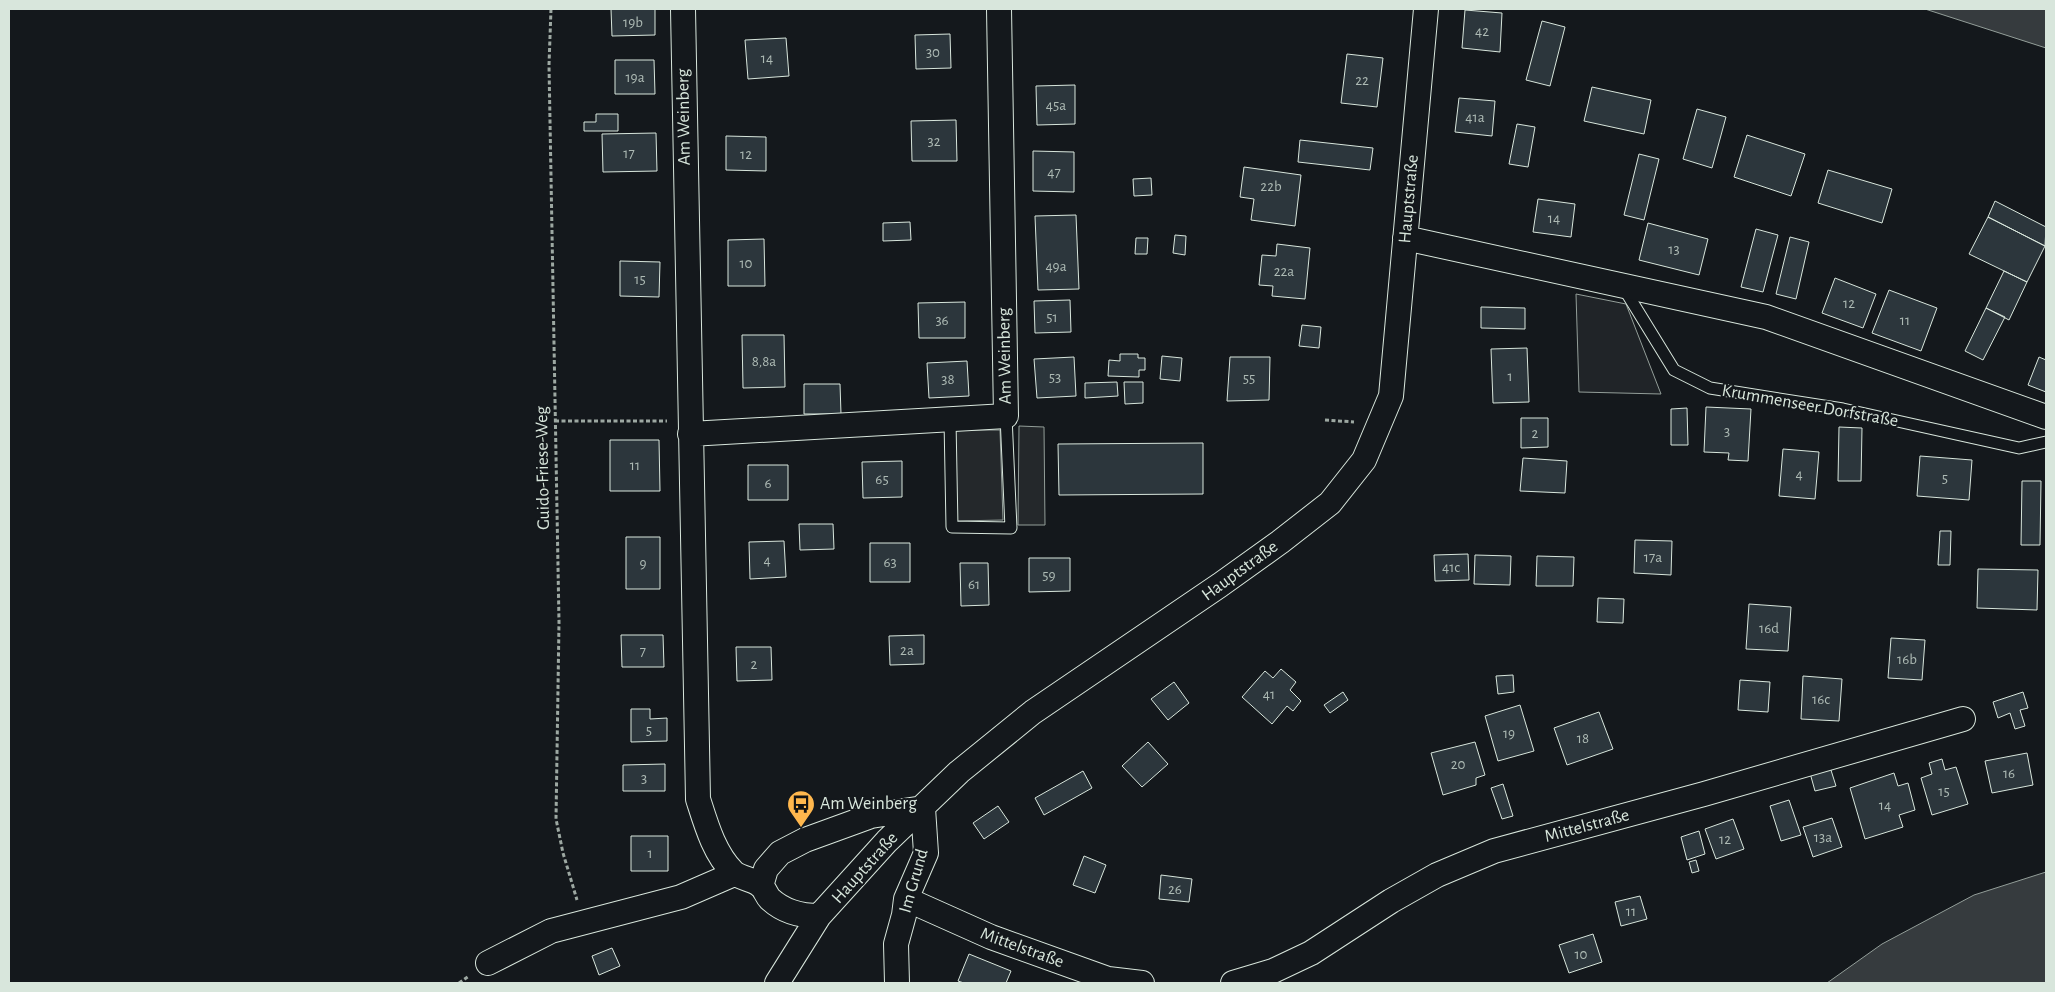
<svg xmlns="http://www.w3.org/2000/svg" width="2055" height="992" viewBox="0 0 2055 992" font-family="'Alegreya Sans',sans-serif">
  <rect width="100%" height="100%" fill="#14181c"/>
  <path fill="#202428" stroke="#939e99" d="M1576,294L1626,304L1661,394L1579,392Z"/>
  <path fill="#24282b" stroke="#939e99" d="M1019,426L1044,427L1045,525H1018Z
    M955,430H1000L1003,520L956,521Z"/>
  <path fill="#363b3e" stroke="#939e99" d="M1925,9H2046V48Z
    M2046,872V983H1827L1882,944L1974,895Z"/>
  <path fill="#2c363c" stroke="#d8e6dc" d="M611,9H655V35L612,36Z
    M1465,10L1502,13L1500,52L1462,48Z
    M1542,21L1565,27L1550,86L1526,80Z
    M950,34L951,68L916,69L915,35Z
    M786,38L789,76L748,79L745,40Z
    M1347,54L1383,58L1377,107L1341,103Z
    M615,60H654L655,94H615Z
    M1075,85V124L1037,125L1036,86Z
    M1592,87L1651,100L1644,134L1584,121Z
    M1459,98L1495,101L1492,136L1455,132Z
    M1697,109L1726,117L1712,168L1683,159Z
    M596,114H618V131H584V122H596Z
    M956,120L957,161H912L911,121Z
    M1517,124L1535,127L1528,167L1509,164Z
    M656,133L657,171L603,172L602,134Z
    M1747,135L1805,154L1791,196L1734,177Z
    M726,136L766,137V171L726,170Z
    M1300,140L1373,148L1370,170L1298,162Z
    M1033,151L1074,152V192L1033,191Z
    M1639,154L1659,159L1644,220L1624,215Z
    M1244,167L1301,175L1295,226L1251,220L1254,199L1240,197Z
    M1828,170L1892,189L1882,223L1818,203Z
    M1151,178L1152,195L1134,196L1133,179Z
    M1538,199L1575,204L1571,237L1533,232Z
    M1995,201L2046,227L2045,246L1988,217Z
    M1076,215L1079,289L1038,290L1035,216Z
    M1988,217L2045,246L2027,282L1969,254Z
    M910,222L911,240L883,241V223Z
    M1648,223L1708,239L1699,275L1639,260Z
    M1756,229L1778,235L1763,292L1741,287Z
    M1175,235L1186,236L1185,255L1173,253Z
    M1790,237L1809,242L1796,299L1776,294Z
    M1136,238H1148L1147,254H1135Z
    M764,239L765,286H728V240Z
    M1277,244L1310,248L1305,299L1272,296L1273,286L1259,285L1262,255L1276,256Z
    M620,261L660,262L659,297L620,296Z
    M2004,271L2027,282L2009,320L1986,308Z
    M1835,278L1876,294L1863,328L1822,313Z
    M1889,290L1937,308L1921,351L1872,333Z
    M1070,300L1071,332L1035,333L1034,301Z
    M965,302V338H919L918,303Z
    M1481,307L1525,308V329L1481,328Z
    M1986,308L2005,317L1983,360L1965,351Z
    M1302,325L1321,327L1319,348L1299,346Z
    M742,335H784L785,387L743,388Z
    M1527,348L1529,402L1493,403L1491,349Z
    M1120,354H1138V358H1145V370H1139V377L1108,376L1109,360L1120,361Z
    M1162,356L1182,358L1180,381L1160,379Z
    M1074,357L1076,396L1037,398L1034,359Z
    M1230,357H1270L1269,400L1227,401Z
    M2039,357L2046,360V392L2028,385Z
    M967,361L969,396L929,398L927,363Z
    M1117,382L1118,396L1085,398V383Z
    M1124,382H1143V403L1125,404Z
    M804,384H840L841,414H804Z
    M1706,407L1751,409L1748,461L1728,460L1729,453L1704,452Z
    M1687,408L1688,445H1671V409Z
    M1521,418H1548V447L1521,448Z
    M1839,427L1862,428L1861,481H1838Z
    M610,440H659L660,491H610Z
    M1203,443V494L1059,495L1058,444Z
    M1783,449L1819,452L1815,499L1779,496Z
    M1920,456L1972,460L1969,500L1917,496Z
    M1523,458L1567,461L1565,493L1520,491Z
    M902,461V497L863,498L862,462Z
    M748,465H788V500H748Z
    M2022,481H2041L2040,545H2021Z
    M799,524H833L834,549L800,550Z
    M1940,531H1951L1950,565H1938Z
    M626,537H660V589H626Z
    M1635,540L1672,541L1671,575L1634,573Z
    M784,541L786,577L750,579L749,542Z
    M870,543H910V582H870Z
    M1468,554L1469,580L1435,581L1434,555Z
    M1475,555L1511,556L1510,585L1474,584Z
    M1537,556L1574,557L1573,586H1536Z
    M1029,558H1070V591L1029,592Z
    M960,563H988L989,605L961,606Z
    M1978,569L2038,570L2037,610L1977,608Z
    M1598,598L1624,599L1623,623L1597,622Z
    M1749,604L1791,607L1788,651L1746,649Z
    M621,635H663L664,667H622Z
    M924,635V664L890,665L889,636Z
    M1891,638L1925,640L1922,680L1888,678Z
    M736,647H771L772,680L737,681Z
    M1281,669L1296,682L1290,690L1301,701L1293,711L1287,706L1272,724L1242,697L1265,671L1273,678Z
    M1513,675L1514,692L1498,694L1496,676Z
    M1803,676L1842,679L1839,721L1801,719Z
    M1740,680L1770,682L1768,712L1738,710Z
    M1174,682L1189,703L1168,720L1151,699Z
    M1343,692L1348,700L1330,713L1324,705Z
    M2023,692L2028,708L2020,710L2025,726L2015,729L2010,713L1998,718L1993,702Z
    M1520,705L1534,751L1498,761L1485,716Z
    M631,709H650V719L667,718V741L631,742Z
    M1599,712L1613,749L1567,765L1554,728Z
    M1148,742L1168,764L1142,787L1122,766Z
    M1475,742L1485,775L1476,778V785L1443,795L1431,753Z
    M2027,753L2033,785L1992,793L1985,761Z
    M1942,759L1945,770L1956,767L1968,804L1932,815L1921,778L1932,774L1929,763Z
    M665,764V791H623V765Z
    M1830,767L1836,786L1815,791L1810,773Z
    M1083,771L1092,788L1044,815L1035,798Z
    M1894,773L1898,786L1908,783L1915,810L1899,815L1903,827L1865,839L1850,788Z
    M1503,784L1513,816L1502,819L1491,788Z
    M1789,800L1801,835L1781,841L1770,806Z
    M998,806L1009,822L984,839L973,823Z
    M1832,818L1842,847L1813,857L1803,827Z
    M1733,819L1744,849L1716,859L1705,829Z
    M1699,831L1705,854L1687,860L1681,837Z
    M631,836H668V871H631Z
    M1084,856L1106,865L1095,893L1073,885Z
    M1696,860L1699,871L1692,873L1689,862Z
    M1161,875L1192,879L1189,902L1159,899Z
    M1640,896L1647,919L1621,926L1615,902Z
    M1593,934L1602,962L1569,973L1559,945Z
    M612,948L620,966L599,975L592,956Z
    M969,954L1011,971L1006,983H964L958,981Z"/>
  <g fill="none" stroke-linecap="round" stroke-linejoin="round">
    <g stroke="#d8e6dc" stroke-width="13">
      <path id="service" d="M1623,287L1674,370L1710,388L1843,409L2019,448L2046,442
        M950,420L952,527L1011,528L1006,416"/>
    </g>
    <g stroke="#d8e6dc" stroke-width="26">
      <path id="minor" d="M683,9L698,799C706,824 714,853 733,872C741,879 754,879 761,886C765,889 766,895 770,899C784,912 801,916 819,916
        M1405,238L1766,317L2046,417
        M690,434L1006,416L999,9
        M761,886L766,869L780,853L805,840L871,816L923,808
        M906,899L991,937L1108,979L1142,983
        M488,963L551,931L681,897L734,874
        M777,983L819,916L887,841L959,772L1033,712L1220,585L1280,542L1330,503L1364,460L1391,396L1426,9
        M897,983L896,944L904,915L906,899L926,853L923,808
        M1233,983L1273,971L1311,953L1391,901L1437,875L1494,851L1704,794L1963,719"/>
    </g>
    <path stroke="#9da8a2" stroke-width="3" stroke-dasharray="4 2.5" stroke-linecap="butt" d="M551,9L549,65L559,622L556,819L563,853L577,900
      M1325,420L1354,422
      M555,421H667
      M459,983L469,976"/>
    <use href="#service" stroke="#14181c" stroke-width="11"/>
    <use href="#minor" stroke="#14181c" stroke-width="24"/>
  </g>
  <defs>
    <g id="bus-pin" transform="scale(1.4375)"><path d="M0 17L-7.5 6A9.5 9.5 0 1 1 7.5 6Z" fill="#ffb74d" stroke="#14181c"/><path d="M-5-6H5V4H4V6H2V4H-2V6H-4V4H-5ZM-3.5-4V0h7V-4ZM-3.5 1.2v1.5H-2V1.2ZM2 1.2v1.5H3.5V1.2Z" fill="#111"/></g>
  </defs>
  <g fill-rule="evenodd">
    <use href="#bus-pin" x="801" y="804"/>
  </g>
  <g text-anchor="middle" dominant-baseline="central" stroke-width="4" stroke-linejoin="round" paint-order="stroke">
    <g font-size="15" fill="#adbab4">
      <text x="633" y="22">19b</text>
      <text x="1482" y="31">42</text>
      <text x="933" y="52">30</text>
      <text x="767" y="58">14</text>
      <text x="635" y="77">19a</text>
      <text x="1362" y="80">22</text>
      <text x="1056" y="105">45a</text>
      <text x="1475" y="117">41a</text>
      <text x="934" y="141">32</text>
      <text x="629" y="153">17</text>
      <text x="746" y="154">12</text>
      <text x="1054" y="172">47</text>
      <text x="1271" y="186">22b</text>
      <text x="1554" y="218">14</text>
      <text x="1674" y="249">13</text>
      <text x="746" y="263">10</text>
      <text x="1056" y="266">49a</text>
      <text x="1284" y="271">22a</text>
      <text x="640" y="279">15</text>
      <text x="1849" y="303">12</text>
      <text x="1052" y="317">51</text>
      <text x="942" y="320">36</text>
      <text x="1905" y="320">11</text>
      <text x="764" y="361">8,8a</text>
      <text x="1510" y="376">1</text>
      <text x="1055" y="377">53</text>
      <text x="1249" y="378">55</text>
      <text x="948" y="379">38</text>
      <text x="1727" y="431">3</text>
      <text x="1535" y="433">2</text>
      <text x="635" y="465">11</text>
      <text x="1799" y="474">4</text>
      <text x="1945" y="478">5</text>
      <text x="882" y="479">65</text>
      <text x="768" y="483">6</text>
      <text x="1653" y="557">17a</text>
      <text x="767" y="560">4</text>
      <text x="890" y="562">63</text>
      <text x="643" y="563">9</text>
      <text x="1451" y="567">41c</text>
      <text x="1049" y="575">59</text>
      <text x="974" y="584">61</text>
      <text x="1769" y="628">16d</text>
      <text x="907" y="650">2a</text>
      <text x="643" y="651">7</text>
      <text x="1907" y="659">16b</text>
      <text x="754" y="664">2</text>
      <text x="1269" y="694">41</text>
      <text x="1821" y="699">16c</text>
      <text x="649" y="730">5</text>
      <text x="1509" y="733">19</text>
      <text x="1583" y="738">18</text>
      <text x="1458" y="764">20</text>
      <text x="2009" y="773">16</text>
      <text x="644" y="778">3</text>
      <text x="1944" y="791">15</text>
      <text x="1885" y="805">14</text>
      <text x="1823" y="837">13a</text>
      <text x="1725" y="839">12</text>
      <text x="650" y="853">1</text>
      <text x="1175" y="889">26</text>
      <text x="1631" y="911">11</text>
      <text x="1581" y="954">10</text>
    </g>
    <g font-size="18" fill="#d8e6dc" stroke="#14181c">
      <text transform="translate(684 117) rotate(-91)">Am Weinberg</text>
      <text transform="translate(1409 199) rotate(-85)">Hauptstraße</text>
      <text transform="translate(1005 356) rotate(-91)">Am Weinberg</text>
      <text transform="translate(1810 406) rotate(10)">Krummenseer Dorfstraße</text>
      <text transform="translate(543 468) rotate(-91)">Guido-Friese-Weg</text>
      <text transform="translate(1240 571) rotate(-36)">Hauptstraße</text>
      <text transform="translate(1587 826) rotate(-15)">Mittelstraße</text>
      <text transform="translate(865 868) rotate(-48)">Hauptstraße</text>
      <text transform="translate(914 881) rotate(-74)">Im Grund</text>
      <text transform="translate(1022 948) rotate(20)">Mittelstraße</text>
    </g>
    <g font-size="18" fill="#d8e6dc" stroke="#14181c" text-anchor="start">
      <text x="820" y="804">Am Weinberg</text>
    </g>
  </g>
  <rect width="2055" height="992" fill="none" stroke="#d8e6dc" stroke-width="20"/>
</svg>
